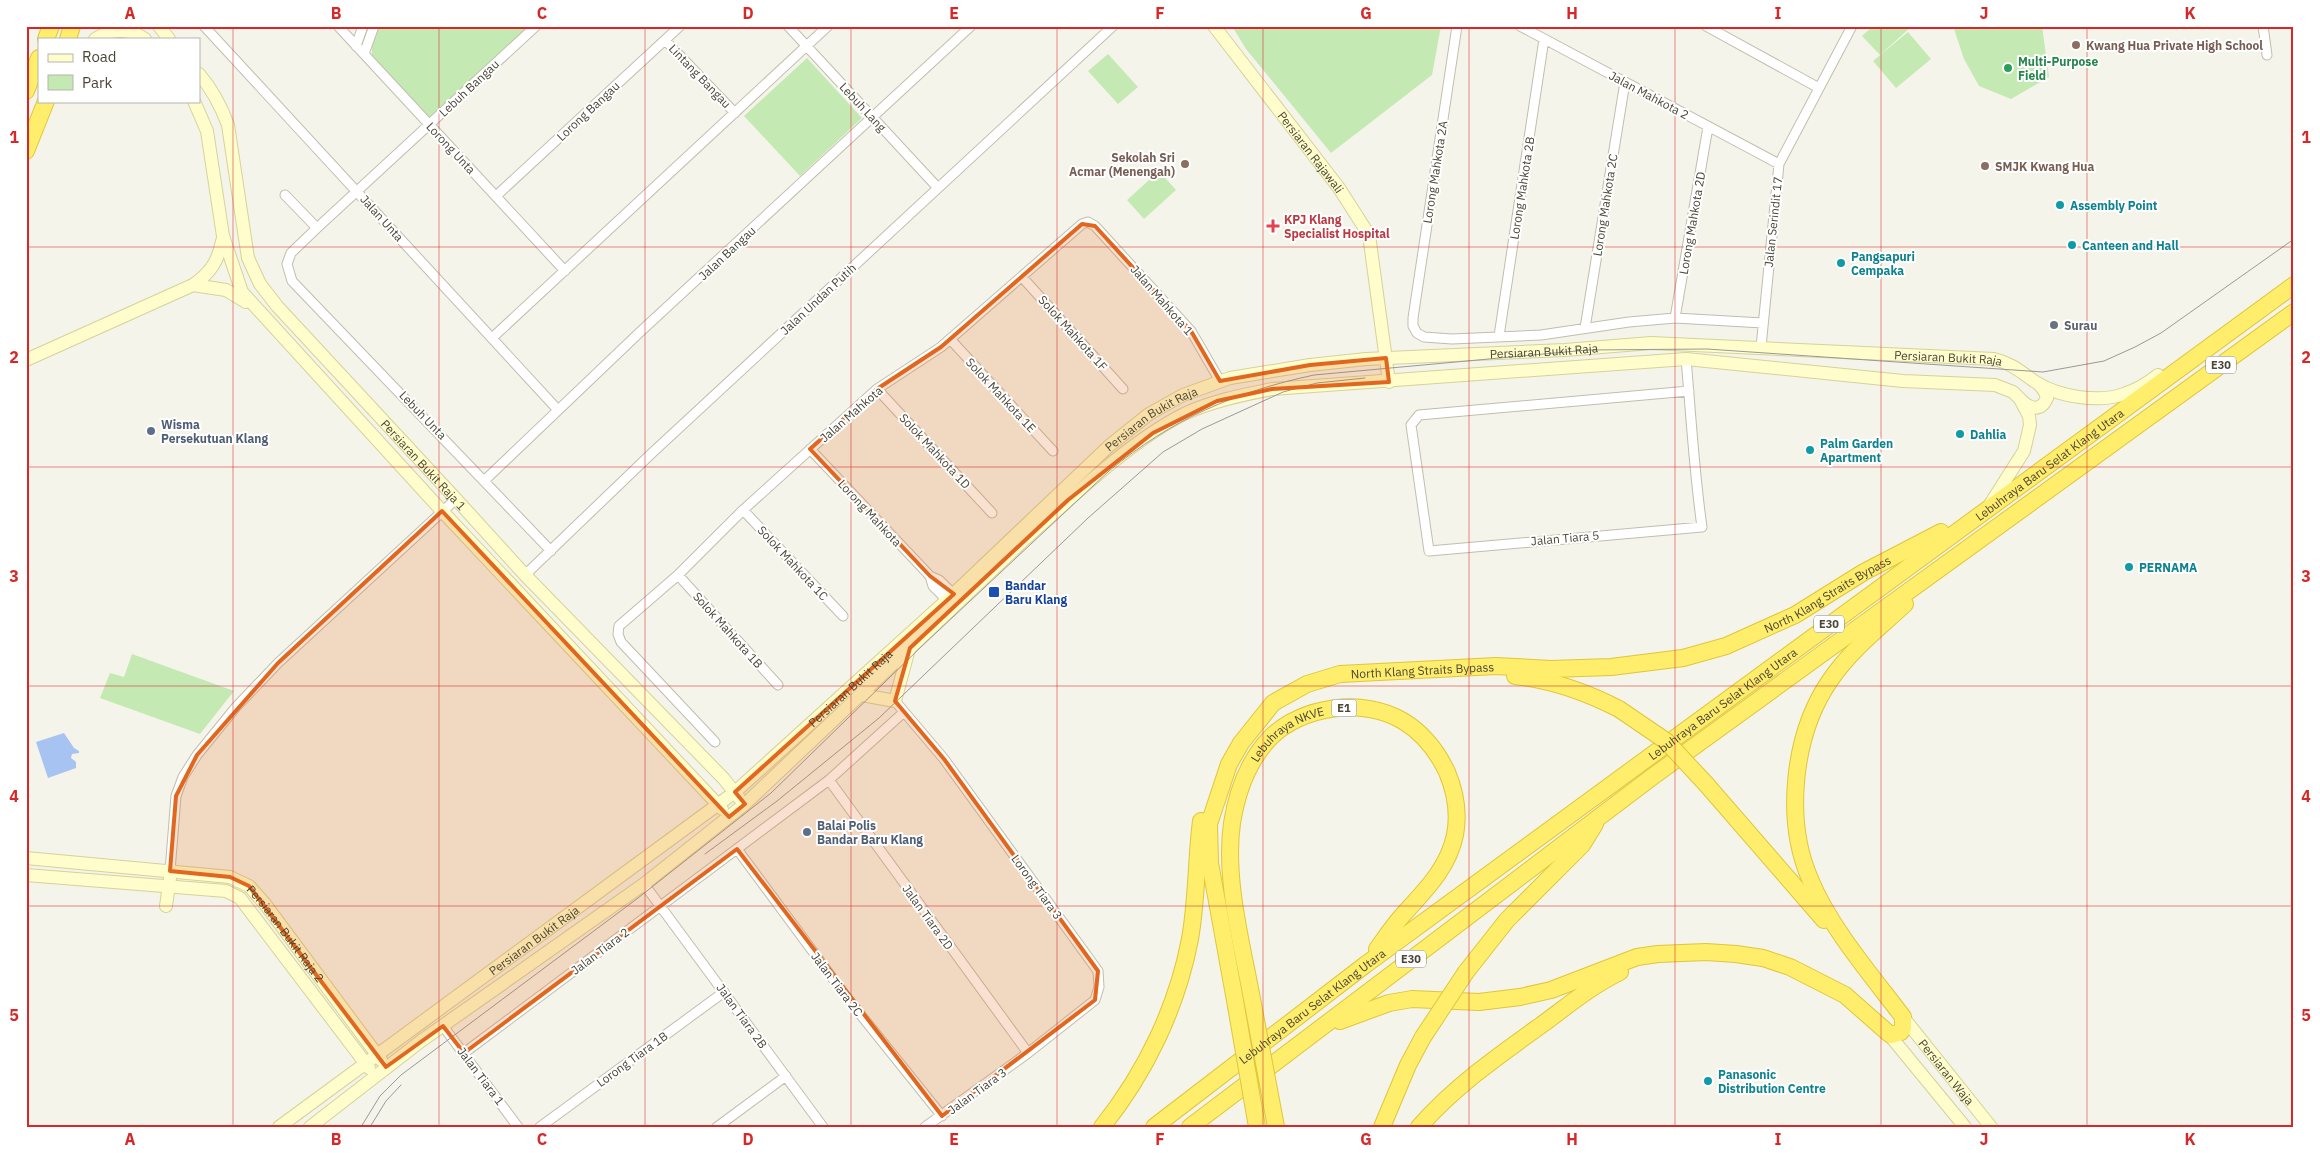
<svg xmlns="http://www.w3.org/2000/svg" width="2320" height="1153" viewBox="0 0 2320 1153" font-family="'IBM Plex Sans',sans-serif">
  <rect width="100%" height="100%" fill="#f5f4ea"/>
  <path fill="#c5e9b3" d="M377,26H528V27L527,32L433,120L428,118L372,58V37Z
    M1232,26H1441L1432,75L1331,153L1246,49Z
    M1873,26H1912L1880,55L1862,36Z
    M1953,26H2042L2049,77L2011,99L1979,86L1964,59Z
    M1908,32L1931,59L1896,88L1873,61Z
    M1108,54L1138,87L1118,104L1088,71Z
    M807,58L862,118L800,176L744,116Z
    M1159,171L1176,190L1144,219L1127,200Z
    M132,654L234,691L200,734L100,698L110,673L124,677Z"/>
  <path fill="#a7c3f2" d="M64,733L74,748L79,751V753L72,754L71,758L76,762V768L48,778L36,742Z"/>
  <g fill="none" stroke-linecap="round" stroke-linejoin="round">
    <g stroke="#c1bead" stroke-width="11">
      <path id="street" d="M204,26L558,410
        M338,26L565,271
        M536,26L317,228L291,253L287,264L292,281L551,551
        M788,26L938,188
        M1457,26L1413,318V326L1417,333L1424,337L1452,339L1541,335L1629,322L1675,318L1763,323
        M1520,26L1779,164
        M1706,26L1819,88
        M2263,26L2267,55
        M665,40L735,113
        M356,46L363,26
        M364,54L374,26
        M285,195L317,228
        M496,196L680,26
        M1022,277L1123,389
        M1675,318L1708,127
        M1585,328L1625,82
        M1499,336L1544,39
        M492,338L828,26
        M950,339L1053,451
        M1761,347L1779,164L1852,26
        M1686,359C1691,415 1694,471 1702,527L1429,551L1411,425L1419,415L1689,391
        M877,389L992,513
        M810,449L930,576L939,580L953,594
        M485,480L640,332L971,26
        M743,510L843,616
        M525,575L652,453L1113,26
        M678,575L778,685
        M930,576L933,586L947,600
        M895,701L944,759L1098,971L1099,987L1095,1000L1028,1053L925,1127
        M715,742L621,642L618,634L619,626L678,575L743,510L877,389L941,347L1082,224L1088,222L1095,226L1191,331L1220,381
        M829,780L1028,1053
        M737,849L848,999L942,1116
        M170,871L176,796L183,777L197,755L236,707L278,663L456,499
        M644,884L823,1127
        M443,1026L518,1127
        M464,1053L829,780L904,712
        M540,1127L724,992
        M717,1127L786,1076"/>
    </g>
    <g stroke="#d5d29a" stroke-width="14">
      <g id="secondary">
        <path d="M159,26L169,39"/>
        <path id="s1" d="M1214,26L1339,188L1369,235L1389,382"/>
        <path d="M95,39C110,29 129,28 145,39"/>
        <path id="s2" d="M199,74C212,89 221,106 228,125L248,258L260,284L277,306L456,499L525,575L724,779L739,798"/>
        <path d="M194,101L207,131L223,236L242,292L442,511L722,809"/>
        <path d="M193,285L226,290L246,302"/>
        <path d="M26,360L193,285C210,273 218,262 222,241"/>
        <path d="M2021,400C2030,409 2041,412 2047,398L2045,392L2039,384"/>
        <path d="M862,695L895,701L909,649"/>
        <path id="s3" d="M26,858L230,877L249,886L265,904L381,1060"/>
        <path d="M26,875L226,891L240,898L369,1068"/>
        <path d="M166,906L170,878"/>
        <path id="s4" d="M1903,1017L1991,1127"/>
        <path d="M1887,1032L1965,1127"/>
        <path id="s5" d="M279,1127L735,792L947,600L1109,446L1149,414L1183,395L1230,378L1310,365L1366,359L1565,350L1651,343L1994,359C2012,363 2022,373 2037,383C2060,397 2099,403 2124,394C2136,390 2148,383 2158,375"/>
        <path d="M310,1127L421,1041L644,884L745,804L1025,539C1071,498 1130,441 1184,414C1212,401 1242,395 1272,389L1686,359L1903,381L1995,385L2013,392L2020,399L2029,416L2030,425L2024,451L1989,506"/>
      </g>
    </g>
    <g stroke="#dfc63a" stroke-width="18">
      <g id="highway">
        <path d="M46,39L51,26"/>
        <path d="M68,39L72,26"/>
        <path d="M26,91L39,58"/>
        <path d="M26,151L46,101"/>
        <path d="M1515,676C1552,680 1586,692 1619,709"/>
        <path d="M1706,784L1824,920"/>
        <path d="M1466,972L1507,920L1582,845L1595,824"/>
        <path id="s6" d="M1252,999C1242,944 1224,879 1232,823C1237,792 1248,761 1270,738C1301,706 1364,697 1403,721C1423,733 1437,751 1447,772C1455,791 1459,814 1455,835C1448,869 1424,891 1402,916C1393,926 1385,938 1377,949"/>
        <path id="s7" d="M1236,1006L1210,863L1209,824L1229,764L1241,743L1273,703L1307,684L1340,674L1496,666L1551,669L1611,667L1683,658L1726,646L1795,615L1864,572L1941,532"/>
        <path d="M1340,1021L1389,1003L1412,999L1479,1002L1520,997L1551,990L1637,957L1658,954L1706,952L1736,954L1763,958L1790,967L1845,995L1887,1032L1891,1035L1901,1032L1903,1028V1017C1872,976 1829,926 1810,879C1784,819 1793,733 1831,679C1851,650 1879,628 1905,604"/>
        <path d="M1102,1127C1146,1072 1177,1007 1190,939C1197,900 1196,860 1201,821"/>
        <path id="s8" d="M1154,1127L1365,965L2294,285"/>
        <path d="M1190,1127L1652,777L2294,312"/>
        <path d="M1382,1127L1408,1065L1423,1037"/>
        <path d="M1419,1127C1454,1087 1498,1056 1540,1026C1566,1007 1591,986 1620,972"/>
      </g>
    </g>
    <use href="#street" stroke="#fff" stroke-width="9"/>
    <use href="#secondary" stroke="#fffdcb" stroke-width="12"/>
    <use href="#highway" stroke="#ffed6c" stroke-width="16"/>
    <path stroke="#999" stroke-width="1" d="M705,854L777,801L879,718L1088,518L1163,452L1202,429L1283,392L1317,383L1365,378
      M361,1127L380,1096L401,1075L638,898L771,793L922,646L1109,471C1172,419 1235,392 1314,375L1587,350L1707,349L2043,372L2104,361L2135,347L2161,333L2294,239
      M370,1127L386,1101L401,1085"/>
    <g stroke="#dfc63a" stroke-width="18" stroke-linecap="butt">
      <path id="highway-bridge" d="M1619,709L1666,741L1706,784
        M1252,999L1276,1127
        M1236,1006L1257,1127
        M1423,1037L1466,972"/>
    </g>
    <use href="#highway-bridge" stroke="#ffed6c" stroke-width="16"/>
  </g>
  <path fill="#e1671f" fill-opacity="0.2" stroke="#e1671f" stroke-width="4" stroke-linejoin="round" d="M1082,224L1095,226L1191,331L1220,381L1310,365L1386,358L1389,382L1272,389L1217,401L1153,433L1068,500L910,648L895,701L944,759L1098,971L1095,1000L942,1116L737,849L464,1053L443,1026L386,1067L249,886L230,877L170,871L176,796L197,755L278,663L442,511L729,817L745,804L735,792L954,594L930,576L810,449L877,389L941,347Z"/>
  <path fill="none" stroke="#d62828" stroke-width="1" stroke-opacity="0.55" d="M233,26V1127M439,26V1127M645,26V1127M851,26V1127M1057,26V1127M1263,26V1127M1469,26V1127M1675,26V1127M1881,26V1127M2087,26V1127M26,247H2294M26,467H2294M26,686H2294M26,906H2294"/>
  <g fill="#8d6e63" stroke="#fff" stroke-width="2">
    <circle cx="2076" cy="45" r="5"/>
    <circle cx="1185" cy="164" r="5"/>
    <circle cx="1985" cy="166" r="5"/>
  </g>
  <circle fill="#2e9e5b" stroke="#fff" stroke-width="2" cx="2008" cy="68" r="5"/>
  <g fill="#0f9aa8" stroke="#fff" stroke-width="2">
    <circle cx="2060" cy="205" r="5"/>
    <circle cx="2072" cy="245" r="5"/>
    <circle cx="1841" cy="263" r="5"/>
    <circle cx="1960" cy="434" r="5"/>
    <circle cx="1810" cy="450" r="5"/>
    <circle cx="2129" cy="567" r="5"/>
    <circle cx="1708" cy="1081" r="5"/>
  </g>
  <path fill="#e0444e" stroke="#fff" stroke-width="2" d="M1270.5 218.5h5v5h5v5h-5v5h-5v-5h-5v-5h5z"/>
  <circle fill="#6b7280" stroke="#fff" stroke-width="2" cx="2054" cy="325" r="5"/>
  <g fill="#5c6f8a" stroke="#fff" stroke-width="2">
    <circle cx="151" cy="431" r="5"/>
    <circle cx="807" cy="832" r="5"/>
  </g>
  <rect fill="#1a4fb4" stroke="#fff" stroke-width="2" x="988" y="586" width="12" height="12" rx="2.5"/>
  <g text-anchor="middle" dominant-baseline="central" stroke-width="4" stroke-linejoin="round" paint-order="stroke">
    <g fill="#fff" stroke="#807e74" stroke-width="1">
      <rect x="2206" y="356.5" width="30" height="17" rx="4"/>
      <rect x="1814" y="615.5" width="30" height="17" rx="4"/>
      <rect x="1331.5" y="699.5" width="25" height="17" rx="4"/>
      <rect x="1396" y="950.5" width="30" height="17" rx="4"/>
    </g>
    <g font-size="11" font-weight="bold" fill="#4a4738">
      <text x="2221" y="365">E30</text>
      <text x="1829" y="624">E30</text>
      <text x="1344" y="708">E1</text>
      <text x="1411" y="959">E30</text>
    </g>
    <g font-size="12" font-weight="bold" fill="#785e54" stroke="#fff" text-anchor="start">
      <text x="2086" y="45">Kwang Hua Private High School</text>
      <text x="1175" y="157" text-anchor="end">Sekolah Sri<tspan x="1175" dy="14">Acmar (Menengah)</tspan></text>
      <text x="1995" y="166">SMJK Kwang Hua</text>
    </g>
    <g font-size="12" font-weight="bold" fill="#27864d" stroke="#fff" text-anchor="start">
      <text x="2018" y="61">Multi-Purpose<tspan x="2018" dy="14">Field</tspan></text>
    </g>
    <g font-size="12" fill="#4a4738" stroke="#fff">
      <text transform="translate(700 76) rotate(46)">Lintang Bangau</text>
      <text transform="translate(469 88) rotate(-43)">Lebuh Bangau</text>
      <text transform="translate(1649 95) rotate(28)">Jalan Mahkota 2</text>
      <text transform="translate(863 107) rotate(47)">Lebuh Lang</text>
      <text transform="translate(588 111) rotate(-43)">Lorong Bangau</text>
      <text transform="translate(451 148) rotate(47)">Lorong Unta</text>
      <text stroke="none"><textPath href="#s1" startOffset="159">Persiaran Rajawali</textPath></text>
      <text transform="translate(1435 172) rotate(-81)">Lorong Mahkota 2A</text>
      <text transform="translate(1522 188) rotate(-81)">Lorong Mahkota 2B</text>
      <text transform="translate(1605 205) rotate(-81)">Lorong Mahkota 2C</text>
      <text transform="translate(382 218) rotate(48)">Jalan Unta</text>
      <text transform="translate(1773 222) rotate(-84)">Jalan Serindit 17</text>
      <text transform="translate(1692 223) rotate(-80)">Lorong Mahkota 2D</text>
      <text transform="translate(727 253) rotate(-43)">Jalan Bangau</text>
      <text transform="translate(818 299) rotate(-43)">Jalan Undan Putih</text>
      <text transform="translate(1162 300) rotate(49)">Jalan Mahkota 1</text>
      <text transform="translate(1073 333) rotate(48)">Solok Mahkota 1F</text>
      <text stroke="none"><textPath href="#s5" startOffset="1531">Persiaran Bukit Raja</textPath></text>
      <text stroke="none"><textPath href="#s5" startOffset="1936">Persiaran Bukit Raja</textPath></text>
      <text transform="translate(1001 395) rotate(47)">Solok Mahkota 1E</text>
      <text transform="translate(851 414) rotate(-41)">Jalan Mahkota</text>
      <text transform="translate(423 415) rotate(46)">Lebuh Unta</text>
      <text stroke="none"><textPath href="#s5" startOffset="1126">Persiaran Bukit Raja</textPath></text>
      <text transform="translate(935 451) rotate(47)">Solok Mahkota 1D</text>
      <text stroke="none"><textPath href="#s8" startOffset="1114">Lebuhraya Baru Selat Klang Utara</textPath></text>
      <text stroke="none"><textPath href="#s2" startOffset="466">Persiaran Bukit Raja 1</textPath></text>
      <text transform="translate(870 513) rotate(47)">Lorong Mahkota</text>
      <text transform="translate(1565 538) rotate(-5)">Jalan Tiara 5</text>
      <text transform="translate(793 563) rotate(47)">Solok Mahkota 1C</text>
      <text stroke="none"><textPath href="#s7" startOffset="899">North Klang Straits Bypass</textPath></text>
      <text transform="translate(728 630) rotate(48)">Solok Mahkota 1B</text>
      <text stroke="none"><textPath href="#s7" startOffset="479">North Klang Straits Bypass</textPath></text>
      <text stroke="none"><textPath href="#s5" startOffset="721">Persiaran Bukit Raja</textPath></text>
      <text stroke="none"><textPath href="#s8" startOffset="709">Lebuhraya Baru Selat Klang Utara</textPath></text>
      <text stroke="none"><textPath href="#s6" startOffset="289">Lebuhraya NKVE</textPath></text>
      <text transform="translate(1037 887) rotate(54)">Lorong Tiara 3</text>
      <text transform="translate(928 917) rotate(54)">Jalan Tiara 2D</text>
      <text stroke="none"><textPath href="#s3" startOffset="286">Persiaran Bukit Raja 2</textPath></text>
      <text stroke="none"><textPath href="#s5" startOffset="316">Persiaran Bukit Raja</textPath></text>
      <text transform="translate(600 951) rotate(-37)">Jalan Tiara 2</text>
      <text transform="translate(837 984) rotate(53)">Jalan Tiara 2C</text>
      <text stroke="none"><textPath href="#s8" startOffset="199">Lebuhraya Baru Selat Klang Utara</textPath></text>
      <text transform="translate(742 1016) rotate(54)">Jalan Tiara 2B</text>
      <text transform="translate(632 1059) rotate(-36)">Lorong Tiara 1B</text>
      <text stroke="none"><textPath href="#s4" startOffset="70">Persiaran Waja</textPath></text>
      <text transform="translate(481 1076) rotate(53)">Jalan Tiara 1</text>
      <text transform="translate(977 1091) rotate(-36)">Jalan Tiara 3</text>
    </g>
    <g font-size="12" font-weight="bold" fill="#0d838f" stroke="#fff" text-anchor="start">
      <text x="2070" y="205">Assembly Point</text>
      <text x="2082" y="245">Canteen and Hall</text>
      <text x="1851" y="256">Pangsapuri<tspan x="1851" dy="14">Cempaka</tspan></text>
      <text x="1970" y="434">Dahlia</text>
      <text x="1820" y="443">Palm Garden<tspan x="1820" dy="14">Apartment</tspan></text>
      <text x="2139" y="567">PERNAMA</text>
      <text x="1718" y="1074">Panasonic<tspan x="1718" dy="14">Distribution Centre</tspan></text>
    </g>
    <g font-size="12" font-weight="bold" fill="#be3a42" stroke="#fff" text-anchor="start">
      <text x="1284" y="219">KPJ Klang<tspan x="1284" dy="14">Specialist Hospital</tspan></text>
    </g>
    <g font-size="12" font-weight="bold" fill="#5b616d" stroke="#fff" text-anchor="start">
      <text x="2064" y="325">Surau</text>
    </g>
    <g font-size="12" font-weight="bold" fill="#4e5e75" stroke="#fff" text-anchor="start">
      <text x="161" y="424">Wisma<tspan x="161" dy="14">Persekutuan Klang</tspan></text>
      <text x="817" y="825">Balai Polis<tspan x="817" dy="14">Bandar Baru Klang</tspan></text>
    </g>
    <g font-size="12" font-weight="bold" fill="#164399" stroke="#fff" text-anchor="start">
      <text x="1005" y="585">Bandar<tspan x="1005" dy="14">Baru Klang</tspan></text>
    </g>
  </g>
  <rect width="2320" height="1153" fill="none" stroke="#ffffff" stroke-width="55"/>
  <rect x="38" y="38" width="162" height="65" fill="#ffffff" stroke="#b7b5af"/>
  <rect x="48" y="54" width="25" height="8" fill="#fffdcb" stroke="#b7b5af"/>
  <text x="82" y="62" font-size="15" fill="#4a4738">Road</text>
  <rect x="48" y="75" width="25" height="15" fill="#c5e9b3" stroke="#b7b5af"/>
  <text x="82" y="88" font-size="15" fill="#4a4738">Park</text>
  <rect x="28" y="28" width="2264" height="1098" fill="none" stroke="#d62828" stroke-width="2"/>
  <g font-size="16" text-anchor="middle" font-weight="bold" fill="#d62828">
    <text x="130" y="19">A</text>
    <text x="336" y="19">B</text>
    <text x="542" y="19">C</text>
    <text x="748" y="19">D</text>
    <text x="954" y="19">E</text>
    <text x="1160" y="19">F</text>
    <text x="1366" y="19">G</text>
    <text x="1572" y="19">H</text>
    <text x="1778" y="19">I</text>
    <text x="1984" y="19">J</text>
    <text x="2190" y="19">K</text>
    <text x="14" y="143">1</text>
    <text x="2306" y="143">1</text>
    <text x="14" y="363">2</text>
    <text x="2306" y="363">2</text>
    <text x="14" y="582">3</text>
    <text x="2306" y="582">3</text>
    <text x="14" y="802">4</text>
    <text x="2306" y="802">4</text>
    <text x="14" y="1021">5</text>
    <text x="2306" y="1021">5</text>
    <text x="130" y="1145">A</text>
    <text x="336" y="1145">B</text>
    <text x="542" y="1145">C</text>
    <text x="748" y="1145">D</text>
    <text x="954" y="1145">E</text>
    <text x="1160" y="1145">F</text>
    <text x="1366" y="1145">G</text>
    <text x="1572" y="1145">H</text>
    <text x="1778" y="1145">I</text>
    <text x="1984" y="1145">J</text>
    <text x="2190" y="1145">K</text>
  </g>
</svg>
